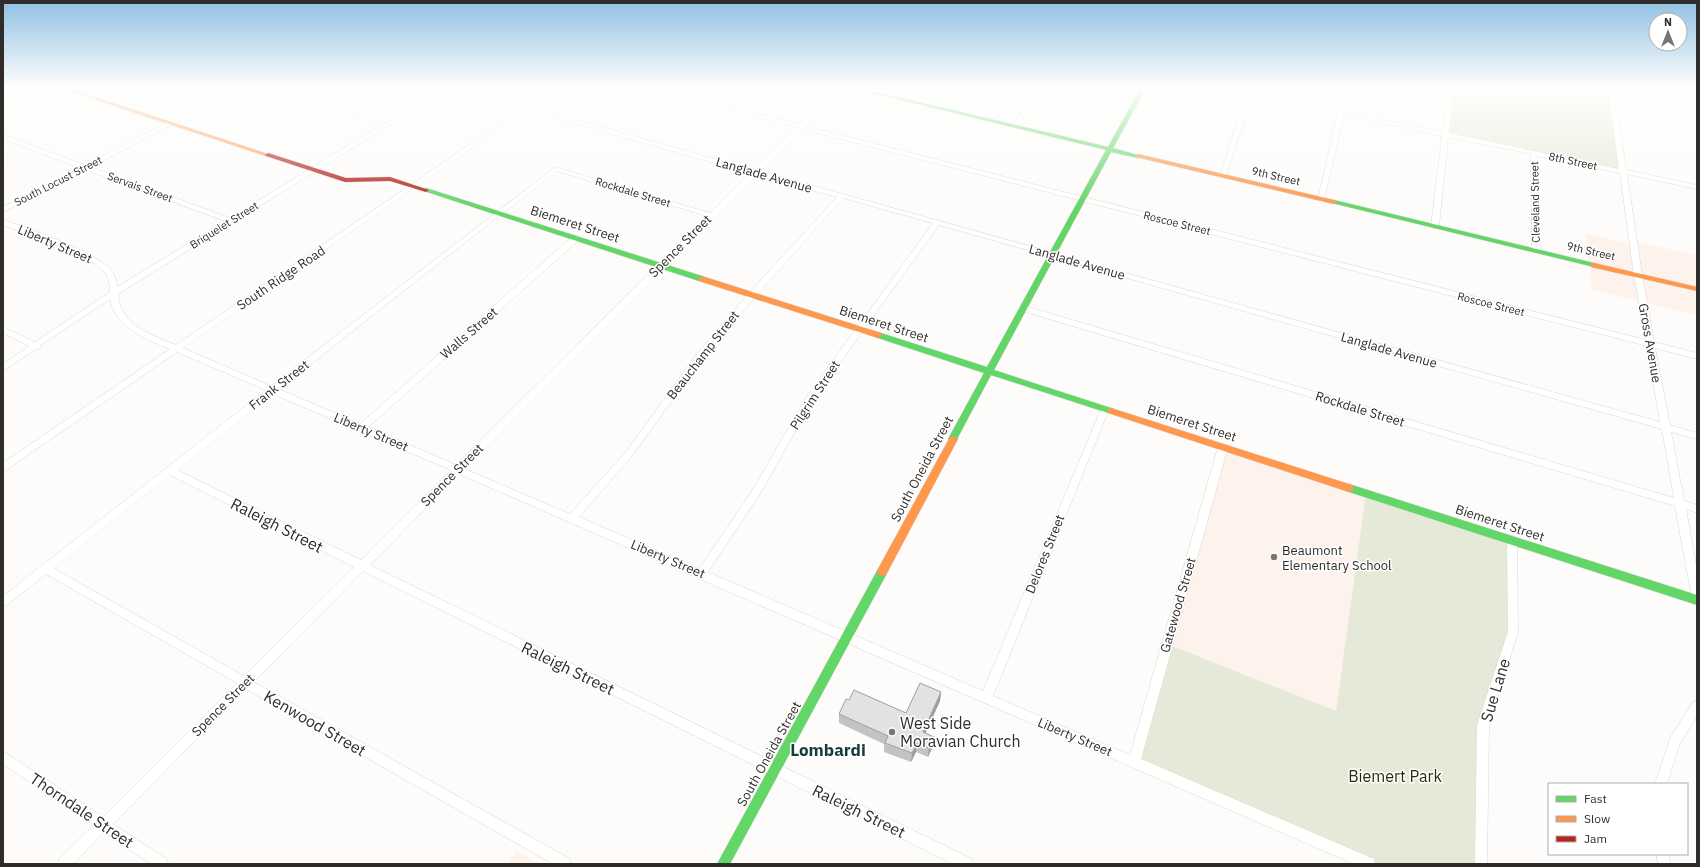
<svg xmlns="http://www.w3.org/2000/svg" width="1700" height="867" viewBox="0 0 1700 867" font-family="'IBM Plex Sans',sans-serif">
  <rect width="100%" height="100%" fill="#fdfcfb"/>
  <path fill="#fef2ec" d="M471,87H549L526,102Z
    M1585,233L1634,245L1633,241L1697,255V315L1592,290Z
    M1223,447L1366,493L1336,711L1167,644Z
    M517,851L539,864H507Z"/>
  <path fill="#e5e9d8" d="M1451,87H1611L1623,171L1445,134Z
    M1366,493L1512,540L1513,632L1483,725L1481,864H1369L1134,762L1167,644L1336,711Z"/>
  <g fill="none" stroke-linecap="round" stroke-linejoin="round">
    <g stroke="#dbd8d5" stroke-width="1">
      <path id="street" d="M236,87H243L91,167L230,218L381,125L257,88L256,87H264L386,123L444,87H451L118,294C121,326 150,334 176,345L523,108L519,105L455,88L454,87H463L527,105L553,87H560L531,107L754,170L796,127L656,91V89L799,124L837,87H843L805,126L1646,340L1634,275L1620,173L1537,156L1540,250L1536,252L1532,250L1531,154L1448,137L1439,226L1435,228L1431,226L1442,136L1344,115L1324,199L1321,201L1318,199L1338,114L1305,106L1308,104L1339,111L1345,87H1351L1345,112L1443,132L1448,87H1454L1449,133L1619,169L1608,87H1614L1626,170L1697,185V189L1627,174L1642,275L1654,342L1697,353V359L1655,348L1670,425L1697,433V439L1671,432L1684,501L1697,505V513L1686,509L1697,570V603L1693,601L1692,598L1675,506L1019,310L1018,308L1019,306H1025L1674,498L1662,429L939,225L811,403L760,494L708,572L983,691L1101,409L1102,407H1108L1109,409L993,696L1130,755L1218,447L1220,445H1226L1228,447L1141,759L1374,859L1375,864H1354L459,474L370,565L972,859L973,864H953L363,571L254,682L570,859L571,864H553L246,689L113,824L167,859L168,864H151L104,832L73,864H58L59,859L94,825L3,764V751L103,817L237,683L46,574L7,605L3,607V596L266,390L177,352L3,472V463L170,349C146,339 115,328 110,299L41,345L40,348L36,349L3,371V364L29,346L3,333V327L35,342L110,292C110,286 109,279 106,274C95,256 25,233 3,225V220C25,226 99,254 111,270C115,275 117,281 117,287L225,221L86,170L3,212V207L80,168L3,139V135L85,165ZM527,110L750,173L710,213L558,168H554L271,386L183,348ZM802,129L1647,346L1660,422L760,171ZM557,171L707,216L456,465L368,427L579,240V236H573L360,424L279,389L453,252ZM757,175L837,197L749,293L696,355L626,452L570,514L465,469ZM843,198L933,223L805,399L754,488L699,569L579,517L632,456L702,359L755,297ZM273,394L451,470L361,560L177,470ZM170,475L354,567L244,676L53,568Z
        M939,87H945L929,106H925V104Z
        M1040,87H1046L1017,127H1013L1012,126Z
        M1247,87H1253L1252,95L1226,176L1225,177H1221L1220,176L1246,95Z
        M1512,536L1516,537L1517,540L1518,632L1489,725L1487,864H1475L1477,725L1508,632L1507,540L1508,537Z
        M1697,701V716L1680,743L1667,784H1655L1671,736L1693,702Z
        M1657,854H1669L1670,864H1658Z"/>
    </g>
    <g stroke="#dbd8d5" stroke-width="1">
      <path id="fast" d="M847,87H856L1108,147L1141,87H1147L1113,148L1141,156L1138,158L1111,152L994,370L1114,409L1115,411L1114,413H1108L991,375L956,441H950L948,439L984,373L875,337L874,335L878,332L881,333L987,367L1106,150Z
        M426,188L705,277L706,279L702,281H699L424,191V189Z
        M1334,200L1594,263L1598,265L1594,267L1332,203L1331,202Z
        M1349,484L1697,595V605L1346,491L1344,488L1346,485Z
        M882,568L886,569L887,572L886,575L730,864H717L878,569Z"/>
    </g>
    <g stroke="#dbd8d5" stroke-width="1">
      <path id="slow" d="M57,87H65L271,155L266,156Z
        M1138,154L1334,200L1337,202L1334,204L1136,157V155Z
        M1591,263H1594L1697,287V291L1591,267Z
        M699,277H705L881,333L882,335L878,338L875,337L699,281Z
        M1111,408L1352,485L1354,488L1352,491L1349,492L1108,413L1107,411L1108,409Z
        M953,436L958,439L886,575L882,576L878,575L877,572L878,569L950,437Z"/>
    </g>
    <g stroke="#dbd8d5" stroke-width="1">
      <path id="jam" d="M268,153L346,178L390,177L429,190L426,192L390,181L345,182L266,156L265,155Z"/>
    </g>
    <use href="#street" fill="#fffffe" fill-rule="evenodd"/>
    <use href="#fast" fill="#63d668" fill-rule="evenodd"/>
    <use href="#slow" fill="#ff974d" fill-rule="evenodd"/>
    <use href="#jam" fill="#b3261e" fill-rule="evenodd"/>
  </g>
  <path fill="#c4c2c2" d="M941,692L940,701L925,733L934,737L933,746L928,757L916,752L911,762L884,752V744L839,723V714L849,700L906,713Z"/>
  <path fill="#a09e9e" d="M941,692L940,701L922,741L923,732Z
    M934,737L933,746L928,757L929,748Z
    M917,743L916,752L911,762L912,753Z"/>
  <path fill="#e4e1e1" stroke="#a09e9e" d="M920,683L941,692L923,732L934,737L929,748L917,743L912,753L885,743L888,736L839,714L846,699L849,700L854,690L906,713Z"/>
  <linearGradient id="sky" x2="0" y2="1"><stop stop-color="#90c0e3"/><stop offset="0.42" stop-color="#fefefd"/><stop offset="1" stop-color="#fefefd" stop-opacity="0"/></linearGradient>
  <rect width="1700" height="208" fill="url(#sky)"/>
  <g fill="#787572" stroke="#fff" stroke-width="1.5">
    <circle cx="1274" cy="557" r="4"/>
    <circle cx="892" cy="732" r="4"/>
  </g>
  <g text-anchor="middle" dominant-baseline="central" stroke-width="3" stroke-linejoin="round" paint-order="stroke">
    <g font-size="11" fill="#302c29" stroke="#fff">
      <text transform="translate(1573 161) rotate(12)">8th Street</text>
      <text transform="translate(1276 176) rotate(13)">9th Street</text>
      <text transform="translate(58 181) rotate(-27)">South Locust Street</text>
      <text transform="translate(140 187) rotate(20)">Servais Street</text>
      <text transform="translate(633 192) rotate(17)">Rockdale Street</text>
      <text transform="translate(1535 202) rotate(-91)">Cleveland Street</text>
      <text transform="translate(1177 223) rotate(14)">Roscoe Street</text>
      <text transform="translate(224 225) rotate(-32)">Briquelet Street</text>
      <text transform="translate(1591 251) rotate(13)">9th Street</text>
      <text transform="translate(1491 304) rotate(14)">Roscoe Street</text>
    </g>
    <g font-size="13" fill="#302c29" stroke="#fff">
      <text transform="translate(764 175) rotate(16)">Langlade Avenue</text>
      <text transform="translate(575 224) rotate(18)">Biemeret Street</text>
      <text transform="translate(55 244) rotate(23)">Liberty Street</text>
      <text transform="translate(680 246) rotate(-45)">Spence Street</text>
      <text transform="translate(1077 262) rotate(16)">Langlade Avenue</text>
      <text transform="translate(281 278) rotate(-34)">South Ridge Road</text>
      <text transform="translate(884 324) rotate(18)">Biemeret Street</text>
      <text transform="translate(469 333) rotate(-41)">Walls Street</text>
      <text transform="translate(1650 343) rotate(80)">Gross Avenue</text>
      <text transform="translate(1389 350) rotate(16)">Langlade Avenue</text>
      <text transform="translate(703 355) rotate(-52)">Beauchamp Street</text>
      <text transform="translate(279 385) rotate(-38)">Frank Street</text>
      <text transform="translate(815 395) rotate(-57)">Pilgrim Street</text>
      <text transform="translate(1360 409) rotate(17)">Rockdale Street</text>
      <text transform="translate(1192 423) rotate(18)">Biemeret Street</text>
      <text transform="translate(371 432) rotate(23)">Liberty Street</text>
      <text transform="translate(922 469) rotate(-62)">South Oneida Street</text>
      <text transform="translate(452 475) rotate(-45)">Spence Street</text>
      <text transform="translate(1500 523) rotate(18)">Biemeret Street</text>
      <text transform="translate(1045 554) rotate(-68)">Delores Street</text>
      <text transform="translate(668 559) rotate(23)">Liberty Street</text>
      <text transform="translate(1178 605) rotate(-74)">Gatewood Street</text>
      <text transform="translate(223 705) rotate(-45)">Spence Street</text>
      <text transform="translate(1075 737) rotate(23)">Liberty Street</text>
      <text transform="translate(769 754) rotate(-61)">South Oneida Street</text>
    </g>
    <g font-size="13" fill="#302c29" stroke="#fff" text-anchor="start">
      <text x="1282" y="550">Beaumont<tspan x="1282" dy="15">Elementary School</tspan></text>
    </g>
    <g font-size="16" fill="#302c29" stroke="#fff">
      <text transform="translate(277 525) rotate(27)">Raleigh Street</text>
      <text transform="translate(568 668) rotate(26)">Raleigh Street</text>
      <text transform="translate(1495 690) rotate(-73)">Sue Lane</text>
      <text transform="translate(315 723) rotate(30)">Kenwood Street</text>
      <text transform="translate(82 810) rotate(34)">Thorndale Street</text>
      <text transform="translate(859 811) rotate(26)">Raleigh Street</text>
    </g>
    <g font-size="16" fill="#302c29" stroke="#fff" text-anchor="start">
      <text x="900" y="723">West Side<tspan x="900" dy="18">Moravian Church</tspan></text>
    </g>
    <g font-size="16" fill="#283000" stroke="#fff">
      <text x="1395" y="776">Biemert Park</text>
    </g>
    <g font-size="17" font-weight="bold" fill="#183a3a" stroke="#fff">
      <text x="828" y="750">Lombardi</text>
    </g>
  </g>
  <rect width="1700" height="867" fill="none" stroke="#302c29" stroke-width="8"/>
  <rect x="1548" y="783" width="140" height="72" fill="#ffffff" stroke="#acaba9"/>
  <rect x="1556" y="796" width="20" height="6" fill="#63d668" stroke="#acaba9"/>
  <text x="1584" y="803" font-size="12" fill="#302c29">Fast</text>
  <rect x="1556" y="816" width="20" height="6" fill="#ff974d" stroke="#acaba9"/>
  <text x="1584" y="823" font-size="12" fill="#302c29">Slow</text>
  <rect x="1556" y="836" width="20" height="6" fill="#b3261e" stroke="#acaba9"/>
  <text x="1584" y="843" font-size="12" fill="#302c29">Jam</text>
  <g transform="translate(1668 32)"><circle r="19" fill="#ffffff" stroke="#acaba9"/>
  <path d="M0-3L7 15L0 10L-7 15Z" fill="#787572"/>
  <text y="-6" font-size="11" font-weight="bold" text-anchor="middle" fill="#302c29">N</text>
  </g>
</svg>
